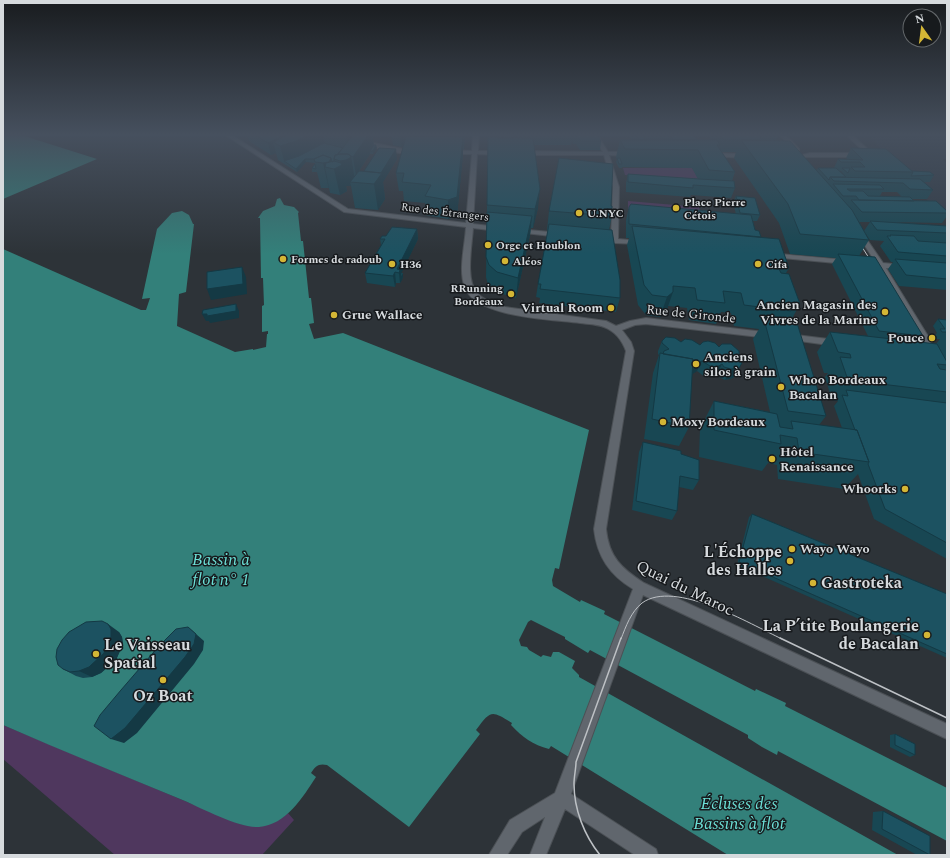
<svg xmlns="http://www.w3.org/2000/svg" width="950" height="858" viewBox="0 0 950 858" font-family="Spectral,serif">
  <rect width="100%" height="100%" fill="#2d3338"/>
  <path fill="#303a45" d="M868,134H947V159H943L947,164V218L914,188Z"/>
  <path fill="#4f375e" d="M623,168H692L699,180L625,175Z
    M628,201L699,207L701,216L628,209Z
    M3,725L240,824C262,827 270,826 288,813L294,820L262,855H115L3,759Z"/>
  <path fill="#33807a" d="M3,134H18L97,159L3,199Z
    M280,198L284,205L294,207L299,212L298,213L301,241H303L309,298H311L314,323L309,324L314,339L343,333L589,430L559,569L555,568L552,580L553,586L580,602L581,600L605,611L604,614L755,691L756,689L786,703L785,706L947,788V841L778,751L777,755L762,747L748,738V735L590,650L588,653L565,639V637L531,620L528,622L519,640L521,646L527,647L529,650L541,657L543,655L551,657L553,652H559L575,661L572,668L579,675V677L898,855H728L551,746L549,749C533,745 522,737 511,725L512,723C491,710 491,710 476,730L480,734L409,827L327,765C319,763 315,766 311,773L316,777C303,797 286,825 259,827C239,828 203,809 185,801C124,776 63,751 3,725V249L141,310H146L150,298L142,299L157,229L172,213L182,211L189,215L193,224H194L186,292L179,294L177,326L235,352L253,349V350L266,347L267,334H268V331L262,332V306L264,305L263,278H261L260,218H258L263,211L275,206L277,199Z"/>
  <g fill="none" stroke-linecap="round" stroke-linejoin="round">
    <g stroke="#4b5055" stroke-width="2">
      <path id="minor" d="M224,134H230L348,209L466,223L472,154H451L448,152L451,150L472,151L473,134H479L478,151H501L504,153L501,155L477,154L473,224L498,227L501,229L498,231L473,228C472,245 465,280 477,293C484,301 496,304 505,307L606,321L616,326L630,321L646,318L772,333L773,335L772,337L769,338L646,324L635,325L622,330L631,342L634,351L606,529C609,557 621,568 644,583L947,724V739L643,595L571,794L656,849L658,855H635L565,809L546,855H530L545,817L522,832L507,855H489L510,820L555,793L633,589C610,575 597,557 594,529L626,351C622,340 615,331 604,327C597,324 588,324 580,323C552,319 477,318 465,288C458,270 465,246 466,227L344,212Z
        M591,134H597L608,152H629L632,154L629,156L609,155L619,187L618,239L640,241L642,242V244L614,243L599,239L602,237L611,238L613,187L604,155H523L520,153L523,151L603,152Z
        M779,134H785L799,149V151H795Z
        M845,134H851L873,154V156H869Z
        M364,141L418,152C408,158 374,147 362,144V142Z
        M711,153L747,154L750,156L747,158L709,156L708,155Z
        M810,153H860L863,155L860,157H806L802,161L799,159L802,155Z
        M518,229L560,233L563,235L560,237L516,232V230Z
        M857,231H861L883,263L903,265L907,267L903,269L886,268L947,367V378L944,377L879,267L867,266L863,264L867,262L876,263L856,232Z
        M768,253L847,260L851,262L847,264L771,257H768Z
        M788,334L836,340L840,343L836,346L785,339L784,337Z"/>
    </g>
    <use href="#minor" fill="#60666d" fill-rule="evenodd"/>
    <path stroke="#bdc1c5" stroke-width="1" d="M857,239L874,266
      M621,639C626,626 631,612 642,603C675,579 750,624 782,639"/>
    <path stroke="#bdc1c5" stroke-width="1.5" d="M780,638L947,718
      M600,855C584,835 574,809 574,784C574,776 576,769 576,762L621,638"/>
  </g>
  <path fill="#184753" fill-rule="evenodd" d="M239,134H372L374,145L377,148L373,154H370L359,171H364L397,159L383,182L385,199L378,210L355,208L351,186H346L347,191L340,195L330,193L329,188H321L317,172H312V168L315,164V163L306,162L297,172L278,160L276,153L271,155L249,141L247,135H240Z
    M391,134H465L464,149H463V154L457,216L448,219L426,215L425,203L404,201L403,191H399L396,173L404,144L401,147L393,145Z
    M496,134H597L601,141L600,150H580L576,144H573L572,141L571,145H534L538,208L533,228H531L530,235L516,298L496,292L488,285L486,277L488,137L497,138Z
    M628,134H693L697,140H712L707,134H777L779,135L776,140L817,170L818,168H834L838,159H848L846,158L851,148L912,171L934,175L930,182H924L933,190L927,199H912L914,201L947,211V216L942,223L888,222L947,226V290L899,286L888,269L893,262H891L880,246L884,241L870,240L864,231L870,222H859L869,240L859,256L923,336L918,342L936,344L940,339H935L934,336L937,333L933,326L938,319L947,320V368L945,370H947V559L874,519L858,474L844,489L778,479L777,465L768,463L762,471L699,457L700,429L714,401L770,412L753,339L759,329L734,326L731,313L721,312L716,324L689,320L687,308L668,306L666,312L660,317L646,315L638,305L627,245L629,238H626V220L629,207L736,214L733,203L736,196L760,215L757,221H753L755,230L761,237V238L789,268L786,273L800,304L790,322L826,416L819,425L842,428L834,406L838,401L832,400L825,377L828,373H824L817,352L830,332L868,336L832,264L836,258L790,254L779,223L734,158L736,152H721L735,172L732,181L735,188L731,198L691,195L690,197L626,192V183L628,174L698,179L692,168L622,167V168H619L616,162L617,159L616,157L620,140H632ZM645,139H664L665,140H646ZM839,171H841L846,177ZM882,192H897L902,197L868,196H867H880Z
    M611,206L612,216L609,230L620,298L616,312L539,303L540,298L536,297L538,284L548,230H547L549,211Z
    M417,229L418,239L401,273H403V277L400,283H396L395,287L367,283L365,273L381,245L380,239L386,236Z
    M662,341L719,347L739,355L737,359L736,374L733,378L725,380L719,377L717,374L712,377H705L697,371L692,374L689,427L679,446L644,439L653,373L659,355L658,354V351Z
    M643,442L681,454L699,480L693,490L679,487L677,511L672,520L632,510L639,452Z
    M752,514L947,594V658L737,565L749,517Z
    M119,632L122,637L123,644L116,660L101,673L92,677L83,678L76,676L63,669Z
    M895,734L915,755L910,757L890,747V735Z
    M883,811L930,855H917L872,830L873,812Z"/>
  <path fill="#143944" d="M240,134H247V135H240Z
    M286,134H323L325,146L300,159L284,161L285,164L280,146L273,142L276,153L271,155L268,143Z
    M347,134H372L374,148L370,151V154L356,175L353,157L351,156L355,181L350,182L351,186H346L347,191L340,195L334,169L341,166L340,161L349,152L346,135Z
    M401,134H416L401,147L400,135Z
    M464,134H465L464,149L463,137Z
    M463,137V154L457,216L448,219V200Z
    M376,145L377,148L373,154V151Z
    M396,149L397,159L383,182L385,199L378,210L374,184Z
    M331,158L334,169L325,167L329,188V189L323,163Z
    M305,159L306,162L297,172L296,169Z
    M540,189L538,208L533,228L535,209Z
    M532,216L530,235L516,298L518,278Z
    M417,229L418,239L401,274L402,280L400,283L399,273L397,269Z
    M242,267L246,277L247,294L211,300L207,289Z
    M395,272L396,283L395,287L393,276Z
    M403,273V277L402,280L401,277Z
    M673,292L666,312L660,317L667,297Z
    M236,304L239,311V318L210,323L209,321H206L202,314Z
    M739,355L734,365V357Z
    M702,361L697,371L691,375L695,364Z
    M742,363L733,378L725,380L731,369Z
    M722,364L717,374L712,377L717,367Z
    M108,624L119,632L122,637L123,644L116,660L101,673L92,677L79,671Z
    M188,627L204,641L203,650L194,664L137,733L124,743L111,739Z"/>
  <path fill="#1c5261" stroke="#143944" d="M253,134H286L268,143Z
    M289,134H310L296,141L280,146L273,142Z
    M354,134H369L353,157L351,156L348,154H340L337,155L353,135Z
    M414,134H464L463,137L414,136Z
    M497,134H514V138H498Z
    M574,134H597L601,141H581L577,135H574Z
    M635,134H642L646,140H639Z
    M669,134H693L697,140H673Z
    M720,134H777L779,135H759L762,140H724Z
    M406,136L463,137L457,197L448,200L425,196L431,185L402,182L404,173H396Z
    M488,137L533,138L540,189L535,209L487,205Z
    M620,140H717L720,145H717L735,172L709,170L698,150L625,149Z
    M741,140L790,141L852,210L869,240L800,234L788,204Z
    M324,143L343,148L337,155H335L334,159V161L332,162L331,158L323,155L314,159H305L296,169L284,161L299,156Z
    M374,145H376L373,151H370Z
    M379,148L396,149L381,173L364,171Z
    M851,148L886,149L913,172L855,171L851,167H865L860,162H841L838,159L863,160Z
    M340,154H348L351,156L350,158L346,160L340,161L334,159L335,155Z
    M323,155L331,158L329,162L323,163L315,162L314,159Z
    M559,158L613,164L611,206H612V216L549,211Z
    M617,158H620L622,164H619Z
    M334,161L341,163L342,165L334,169L325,167L326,163Z
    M315,164L316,169L312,168Z
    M818,168H836L846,177H830L829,180Z
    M842,168H850L848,173Z
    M359,171L382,173L374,184L350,182Z
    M912,171L930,172L934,175L911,176L913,172Z
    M628,174L699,179L734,181L735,188L693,185V188L628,182Z
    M830,177L920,179L933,190L910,189L903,183L834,181Z
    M833,184L880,185L884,189H847L850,191H863L868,196L910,197L914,201L859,200L856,196H843Z
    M736,196L755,198L760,215L740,213Z
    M851,200L936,201L947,211V213L862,212Z
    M631,204L751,215L755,230L759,231L761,237L629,224V207Z
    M487,212L532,216L518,278L497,272L489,265L486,257Z
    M870,221L947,226V233L877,230Z
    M549,224L612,230L620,280V298L540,289L541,284H538Z
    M632,226L779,239L789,268L778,267L781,273L789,274L800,304L788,303L791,311L744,305L741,293L723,291L725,303L697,300L695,288L673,286V292L667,297L652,295L644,285Z
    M392,227L417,229L397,269L400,270L399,273L395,272L393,276L365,273L385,239H380L382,236H386Z
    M890,235L914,236L918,241L947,243V256L898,252L887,236H891Z
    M838,254L875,257L923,336L879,331Z
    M895,259L947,263V279L906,275Z
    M242,267L243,284L207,289V272Z
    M236,304V311L207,316V314H202L203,310Z
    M764,319L797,323L826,416L788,411Z
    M938,319L947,320V332H942L940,329H945Z
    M830,332L937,344L947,362V365L937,364L940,369L947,370V392L848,380L840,357L851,358L850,354L838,352Z
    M666,337L675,338L681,342L685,339L692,340L700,345L703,342L708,341L715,343L719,347L722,344H731L739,351V355L734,357L742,363L739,368L731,369L724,367L722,364L717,367L710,366L702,361L695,364H693V359L663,354L664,351L669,349L662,343V341Z
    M660,353L693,359L689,427L652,419Z
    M846,390L947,403V543L885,509L868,464L869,462L857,430H855L842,395L848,396Z
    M714,401L777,414L780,427L793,429L791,421L857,430L869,462L799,452L797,438L780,435L781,444L714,430Z
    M643,442L681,451V454L699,460V480L680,476L677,511L636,501Z
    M752,514L947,594V654L739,562Z
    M102,621L108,624L111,629V637L104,653L89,667L79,671L70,672L63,669L58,665L56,657L57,649L62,640L69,632L86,622Z
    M188,627L196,634L194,644L185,657L125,728L111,739L94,726L100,715L121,690L159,646L176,629Z
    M895,734L915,744V755L895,745Z
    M883,811L930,836V855L882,829Z"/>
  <linearGradient id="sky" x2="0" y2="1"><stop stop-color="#191c1f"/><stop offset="0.53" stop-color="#46505e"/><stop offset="1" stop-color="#46505e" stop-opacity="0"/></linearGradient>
  <rect width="950" height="254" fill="url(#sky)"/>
  <g fill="#d4b635" stroke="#171a1d" stroke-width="1.5">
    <circle cx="676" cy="208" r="4"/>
    <circle cx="579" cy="213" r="4"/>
    <circle cx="488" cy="245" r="4"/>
    <circle cx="283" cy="259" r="4"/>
    <circle cx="505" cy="261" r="4"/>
    <circle cx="392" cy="264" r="4"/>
    <circle cx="758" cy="264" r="4"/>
    <circle cx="511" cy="294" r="4"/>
    <circle cx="611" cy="308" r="4"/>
    <circle cx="885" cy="312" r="4"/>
    <circle cx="334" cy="315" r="4"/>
    <circle cx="932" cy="338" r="4"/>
    <circle cx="696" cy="364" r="4"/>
    <circle cx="781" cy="387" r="4"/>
    <circle cx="663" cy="422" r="4"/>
    <circle cx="772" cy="459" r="4"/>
    <circle cx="905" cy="489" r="4"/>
    <circle cx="792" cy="549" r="4"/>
    <circle cx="790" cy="561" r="4"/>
    <circle cx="813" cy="583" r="4"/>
    <circle cx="927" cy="635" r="4"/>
    <circle cx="96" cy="654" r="4"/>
    <circle cx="163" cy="680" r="4"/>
  </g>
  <g text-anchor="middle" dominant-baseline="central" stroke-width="3" stroke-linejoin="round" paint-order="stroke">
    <g font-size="11" font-weight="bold" fill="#d6dadd" stroke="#171a1d" text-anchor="start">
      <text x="684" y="202">Place Pierre<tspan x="684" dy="13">Cétois</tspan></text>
      <text x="587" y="213">U.NYC</text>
      <text x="496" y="245">Orge et Houblon</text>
      <text x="291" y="259">Formes de radoub</text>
      <text x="513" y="261">Aléos</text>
      <text x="400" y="264">H36</text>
      <text x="766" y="264">Cifa</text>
      <text x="503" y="288" text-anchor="end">RRunning<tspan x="503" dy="13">Bordeaux</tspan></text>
    </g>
    <g font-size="11" fill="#d6dadd" stroke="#171a1d">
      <text transform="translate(445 212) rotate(7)">Rue des Étrangers</text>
    </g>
    <g font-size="13" font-weight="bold" fill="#d6dadd" stroke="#171a1d" text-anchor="start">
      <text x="877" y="305" text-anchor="end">Ancien Magasin des<tspan x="877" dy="15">Vivres de la Marine</tspan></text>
      <text x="603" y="308" text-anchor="end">Virtual Room</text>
      <text x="342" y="315">Grue Wallace</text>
      <text x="924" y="338" text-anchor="end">Pouce</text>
      <text x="704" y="357">Anciens<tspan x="704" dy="15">silos à grain</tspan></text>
      <text x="789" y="380">Whoo Bordeaux<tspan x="789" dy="15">Bacalan</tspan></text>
      <text x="671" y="422">Moxy Bordeaux</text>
      <text x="780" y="452">Hôtel<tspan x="780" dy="15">Renaissance</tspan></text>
      <text x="897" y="489" text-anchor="end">Whoorks</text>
      <text x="800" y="549">Wayo Wayo</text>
    </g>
    <g font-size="13" fill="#d6dadd" stroke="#171a1d">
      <text transform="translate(691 314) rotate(6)">Rue de Gironde</text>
    </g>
    <g font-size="16" font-weight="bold" fill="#d6dadd" stroke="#171a1d" text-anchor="end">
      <text x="782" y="552">L'Échoppe<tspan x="782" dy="18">des Halles</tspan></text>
      <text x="821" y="583" text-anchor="start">Gastroteka</text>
      <text x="919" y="626">La P’tite Boulangerie<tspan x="919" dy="18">de Bacalan</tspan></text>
      <text x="104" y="645" text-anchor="start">Le Vaisseau<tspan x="104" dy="18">Spatial</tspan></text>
      <text x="163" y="696" text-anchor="middle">Oz Boat</text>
    </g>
    <g font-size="16" fill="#d6dadd" stroke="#171a1d">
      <text transform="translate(685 588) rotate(26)">Quai du Maroc</text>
    </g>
    <g font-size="17" font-style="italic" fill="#6cdfd6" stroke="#171a1d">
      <text x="221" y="560">Bassin à<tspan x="221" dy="20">flot n° 1</tspan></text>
      <text x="739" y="804">Écluses des<tspan x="739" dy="20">Bassins à flot</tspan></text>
    </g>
  </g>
  <rect width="950" height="858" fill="none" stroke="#d6dadd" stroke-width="8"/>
  <g transform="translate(922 28) rotate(346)"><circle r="19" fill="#171a1d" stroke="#63676a"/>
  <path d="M0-3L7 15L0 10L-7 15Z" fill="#d4b635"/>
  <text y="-6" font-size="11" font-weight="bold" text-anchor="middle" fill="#d6dadd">N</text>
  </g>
</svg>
